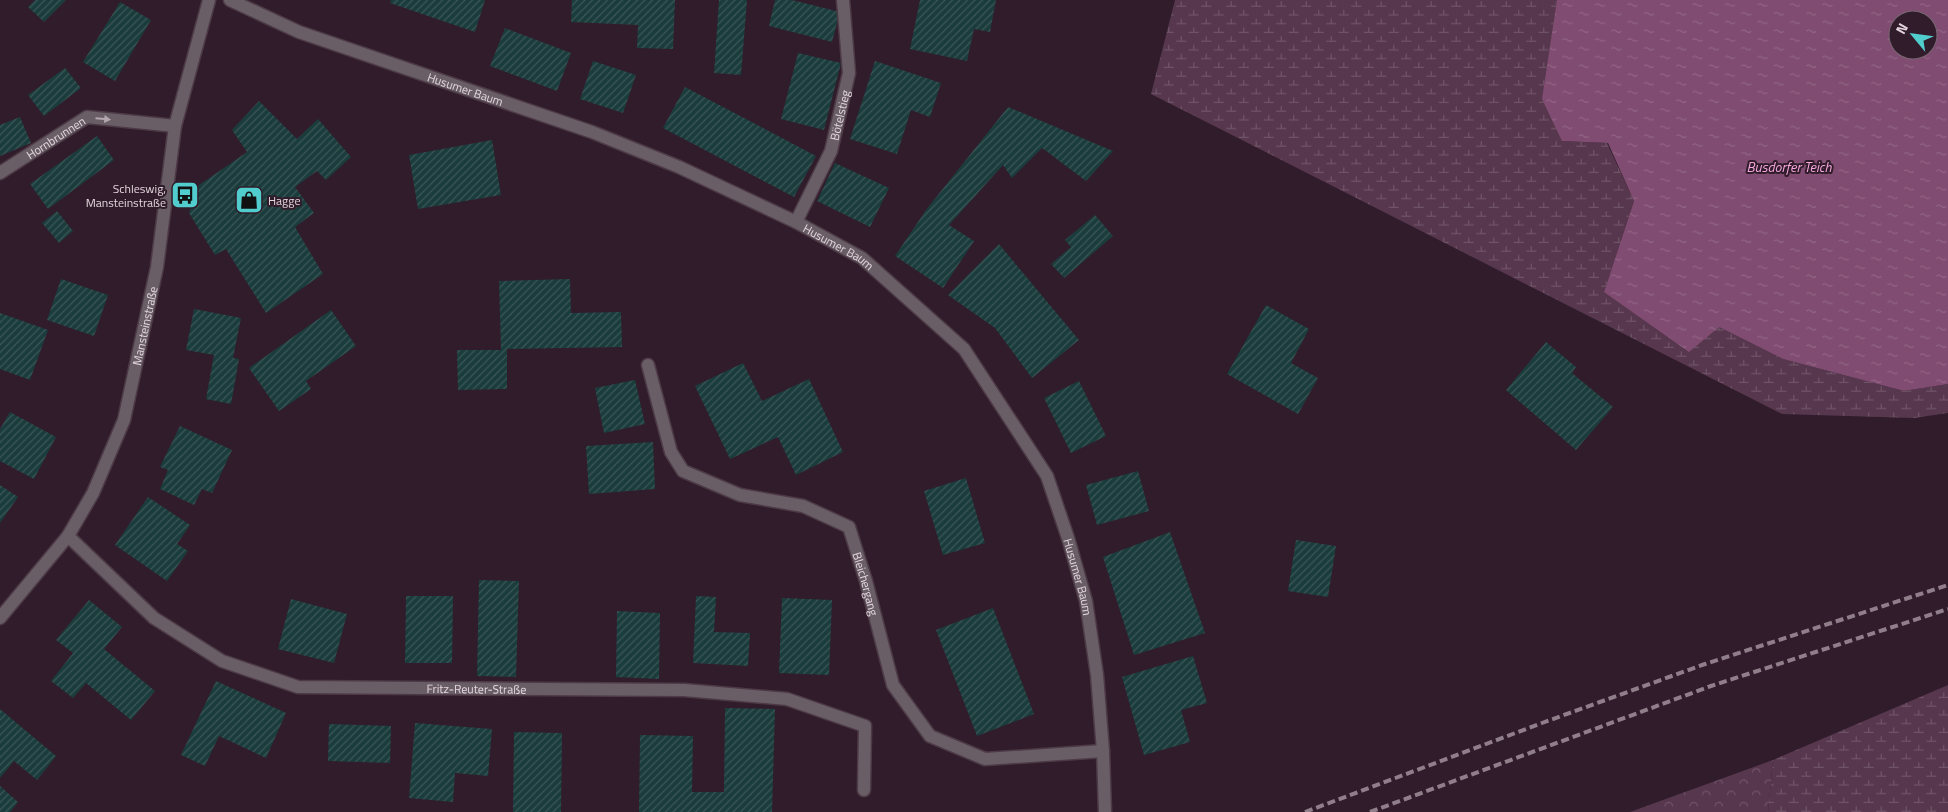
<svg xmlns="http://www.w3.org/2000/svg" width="1948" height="812" viewBox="0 0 1948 812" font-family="'Titillium Web',sans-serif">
  <defs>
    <pattern id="forest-crowns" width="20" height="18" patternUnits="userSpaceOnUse" patternTransform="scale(1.25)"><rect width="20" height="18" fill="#57374e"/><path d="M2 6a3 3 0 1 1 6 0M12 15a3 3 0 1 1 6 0" fill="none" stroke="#6f5367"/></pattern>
    <pattern id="wetland-marsh" width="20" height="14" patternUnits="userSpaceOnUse" patternTransform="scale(1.25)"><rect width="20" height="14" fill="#57374e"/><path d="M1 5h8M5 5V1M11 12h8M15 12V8" fill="none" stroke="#6f5367"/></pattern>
    <pattern id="water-ripples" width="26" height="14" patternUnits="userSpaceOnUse" patternTransform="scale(1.25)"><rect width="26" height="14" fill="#804c71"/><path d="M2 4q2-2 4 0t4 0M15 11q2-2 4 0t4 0" fill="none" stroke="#926585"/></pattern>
    <pattern id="building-hatch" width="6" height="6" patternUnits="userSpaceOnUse" patternTransform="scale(1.25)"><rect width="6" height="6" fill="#1b3c3c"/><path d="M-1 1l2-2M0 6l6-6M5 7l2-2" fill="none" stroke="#3c5758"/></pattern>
  </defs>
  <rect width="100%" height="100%" fill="#301c2a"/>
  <path fill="url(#forest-crowns)" d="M1773,760L1768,812H1630Z"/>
  <path fill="url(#wetland-marsh)" d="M1175,0H1557L1552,37L1562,141L1607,143L1634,201L1604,292L1719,327L1783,359L1904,391L1948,384V413L1914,418L1782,414L1151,94Z
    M1948,685V812H1768L1773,760Z"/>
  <path fill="url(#water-ripples)" fill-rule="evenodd" d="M1557,0H1948V384L1904,391L1783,359L1719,327L1689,352L1604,292L1634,201L1608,143L1562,141L1542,99ZM1898,20H1928V50H1898Z"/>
  <path fill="url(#building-hatch)" d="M35,0H66L44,22L28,7Z
    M391,0H485L475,32L390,3Z
    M572,0H675L673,49L637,48L638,25L571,22Z
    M719,0H747L741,75L714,73Z
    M775,0H792L840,12L832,42L769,26Z
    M920,0H996L990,32L974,29L967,61L910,49Z
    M120,2L151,20L115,81L83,62Z
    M505,28L571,53L557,91L490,66Z
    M798,53L841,63L824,130L781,119Z
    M593,61L636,75L623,113L580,99Z
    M875,61L941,83L930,117L911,110L897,154L850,139Z
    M65,68L81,88L44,116L28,95Z
    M685,87L816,156L794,197L663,128Z
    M259,101L297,139L318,119L351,157L326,180L317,171L295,187L314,213L295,227L323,274L266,313L226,249L215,255L189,213L199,185L247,152L232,130Z
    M1008,107L1113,151L1086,181L1042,148L1012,178L1003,165L949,225L974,241L943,288L895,256L926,210Z
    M20,117L31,143L0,156V125Z
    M97,136L114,160L48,209L30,184Z
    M492,140L501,195L418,209L409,155Z
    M835,163L889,188L870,227L817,201Z
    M57,211L73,231L59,243L42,223Z
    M1095,215L1113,236L1064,278L1051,264L1071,247L1065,240Z
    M999,244L1079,340L1032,378L995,328L948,295Z
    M61,279L108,295L94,336L47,320Z
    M570,279L571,313L621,312L622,347L507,349V389L458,390L457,350H501L499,281Z
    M1266,305L1309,329L1291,363L1318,378L1298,414L1227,374Z
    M194,309L241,318L233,358L239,359L231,404L206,399L214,355L186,350Z
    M331,310L356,346L306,381L311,389L279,411L249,368Z
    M0,313L48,330L30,380L0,369Z
    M1546,342L1576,367L1572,373L1613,407L1576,450L1506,390Z
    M743,363L762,401L809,379L843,452L796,475L778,437L730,459L695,386Z
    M635,380L645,424L604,433L595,388Z
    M1079,381L1106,436L1071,453L1044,398Z
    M10,412L56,437L34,479L0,461V429Z
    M180,426L232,450L212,493L202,489L194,505L160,489L168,470L160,467Z
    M653,442L655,489L589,494L586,446Z
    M1138,471L1149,511L1097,525L1086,485Z
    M966,478L985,543L943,555L924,491Z
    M0,485L18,497L0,523Z
    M148,497L190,525L177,544L188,551L167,581L115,545Z
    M1170,532L1205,633L1134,655L1103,557Z
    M1296,540L1336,546L1328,597L1288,591Z
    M479,580L519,581L516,677L477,676Z
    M406,596H453L452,663H405Z
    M696,596L716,597L714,632L750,633L748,666L693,663Z
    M782,598L832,600L829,675L779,673Z
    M291,599L347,614L334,663L278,649Z
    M89,600L122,627L104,649L155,691L131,720L86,683L73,698L51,681L73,653L56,640Z
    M993,608L1034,714L977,736L936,630Z
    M617,611L660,613L659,679L616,677Z
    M1193,656L1207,703L1181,710L1190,742L1144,755L1122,677Z
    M216,681L286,713L266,758L219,736L205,766L181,755Z
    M725,708L775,709L772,812H639L640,735L693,736L692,792H724Z
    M0,709L56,756L37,780L14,761L0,778Z
    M415,723L492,729L488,776L455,773L453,802L409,798Z
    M329,724L391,726L390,763L328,761Z
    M514,732L562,733L561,812H513Z
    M0,786L18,802L10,812H0Z"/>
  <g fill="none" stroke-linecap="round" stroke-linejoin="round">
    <g stroke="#4d3a47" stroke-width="15">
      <g id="minor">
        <path id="s1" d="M0,173L87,117L175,126"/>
        <path id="s2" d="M796,222L831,151L849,73L843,0"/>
        <path id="s3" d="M648,365L671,452L683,471L740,495L803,506L849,527L866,581L893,685L930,736L985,759L1103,751"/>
        <path id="s4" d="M68,536L154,618L222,661L298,687L684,690L787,699L865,726L864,790"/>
      </g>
    </g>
    <g stroke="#4d3a47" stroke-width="15">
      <g id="tertiary">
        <path id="s5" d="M230,0L299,32L592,132L679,167L796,222L862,258L964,349L1047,476L1068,538L1086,601L1097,675L1103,751L1105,812"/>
        <path id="s6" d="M0,618L68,536L93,493L124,420L157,267L175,126L209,0"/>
      </g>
    </g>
    <use href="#minor" stroke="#695e65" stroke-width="12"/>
    <use href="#tertiary" stroke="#695e65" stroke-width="12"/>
    <path stroke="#907f8b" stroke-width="4" stroke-dasharray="8 4" stroke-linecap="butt" d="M1305,812L1542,723L1705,664L1948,585
      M1370,812L1711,686L1948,609"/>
  </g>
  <defs><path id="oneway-solid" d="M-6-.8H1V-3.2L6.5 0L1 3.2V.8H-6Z" transform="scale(1.25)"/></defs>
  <use fill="#b3a6ae" href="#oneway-solid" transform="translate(103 119) rotate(5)"/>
  <defs>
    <g id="bus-square" transform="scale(1.4375)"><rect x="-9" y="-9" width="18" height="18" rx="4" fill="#52cdce" stroke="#301c2a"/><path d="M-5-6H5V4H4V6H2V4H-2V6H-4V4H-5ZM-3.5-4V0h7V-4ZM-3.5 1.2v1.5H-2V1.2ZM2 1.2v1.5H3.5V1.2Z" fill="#111"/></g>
    <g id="shop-square" transform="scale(1.4375)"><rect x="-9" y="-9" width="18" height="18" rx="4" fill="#52cdce" stroke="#301c2a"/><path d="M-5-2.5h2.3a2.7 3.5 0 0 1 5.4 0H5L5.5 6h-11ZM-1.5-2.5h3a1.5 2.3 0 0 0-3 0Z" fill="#111"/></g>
  </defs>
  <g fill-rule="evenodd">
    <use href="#bus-square" x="185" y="195"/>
    <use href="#shop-square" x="249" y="200"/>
  </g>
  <g text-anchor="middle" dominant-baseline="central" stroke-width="4" stroke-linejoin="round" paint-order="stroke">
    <g font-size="12" fill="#e4d6df" stroke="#301c2a">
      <text stroke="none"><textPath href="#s5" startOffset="252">Husumer Baum</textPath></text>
      <text stroke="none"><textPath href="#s2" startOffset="116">Bötelstieg</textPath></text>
      <text stroke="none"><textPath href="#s1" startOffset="66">Hornbrunnen</textPath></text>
      <text stroke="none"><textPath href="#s5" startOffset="658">Husumer Baum</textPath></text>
      <text stroke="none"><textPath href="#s6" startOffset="332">Mansteinstraße</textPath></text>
      <text stroke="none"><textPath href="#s5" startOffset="1078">Husumer Baum</textPath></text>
      <text stroke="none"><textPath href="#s3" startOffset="348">Bleichergang</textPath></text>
      <text stroke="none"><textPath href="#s4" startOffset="458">Fritz-Reuter-Straße</textPath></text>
    </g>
    <g font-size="12" fill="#e4d6df" stroke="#301c2a" text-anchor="end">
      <text x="166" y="188">Schleswig,<tspan x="166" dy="14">Mansteinstraße</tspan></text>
      <text x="268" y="200" text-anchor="start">Hagge</text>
    </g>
    <g font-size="14" font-style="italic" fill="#f6a7df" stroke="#301c2a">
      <text x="1789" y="166">Busdorfer Teich</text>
    </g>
  </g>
  <g transform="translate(1913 35) rotate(299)"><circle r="24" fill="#301c2a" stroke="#786672"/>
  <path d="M0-4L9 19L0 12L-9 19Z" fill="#52cdce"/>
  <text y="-8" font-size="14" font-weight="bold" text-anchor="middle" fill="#e4d6df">N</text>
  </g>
</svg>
